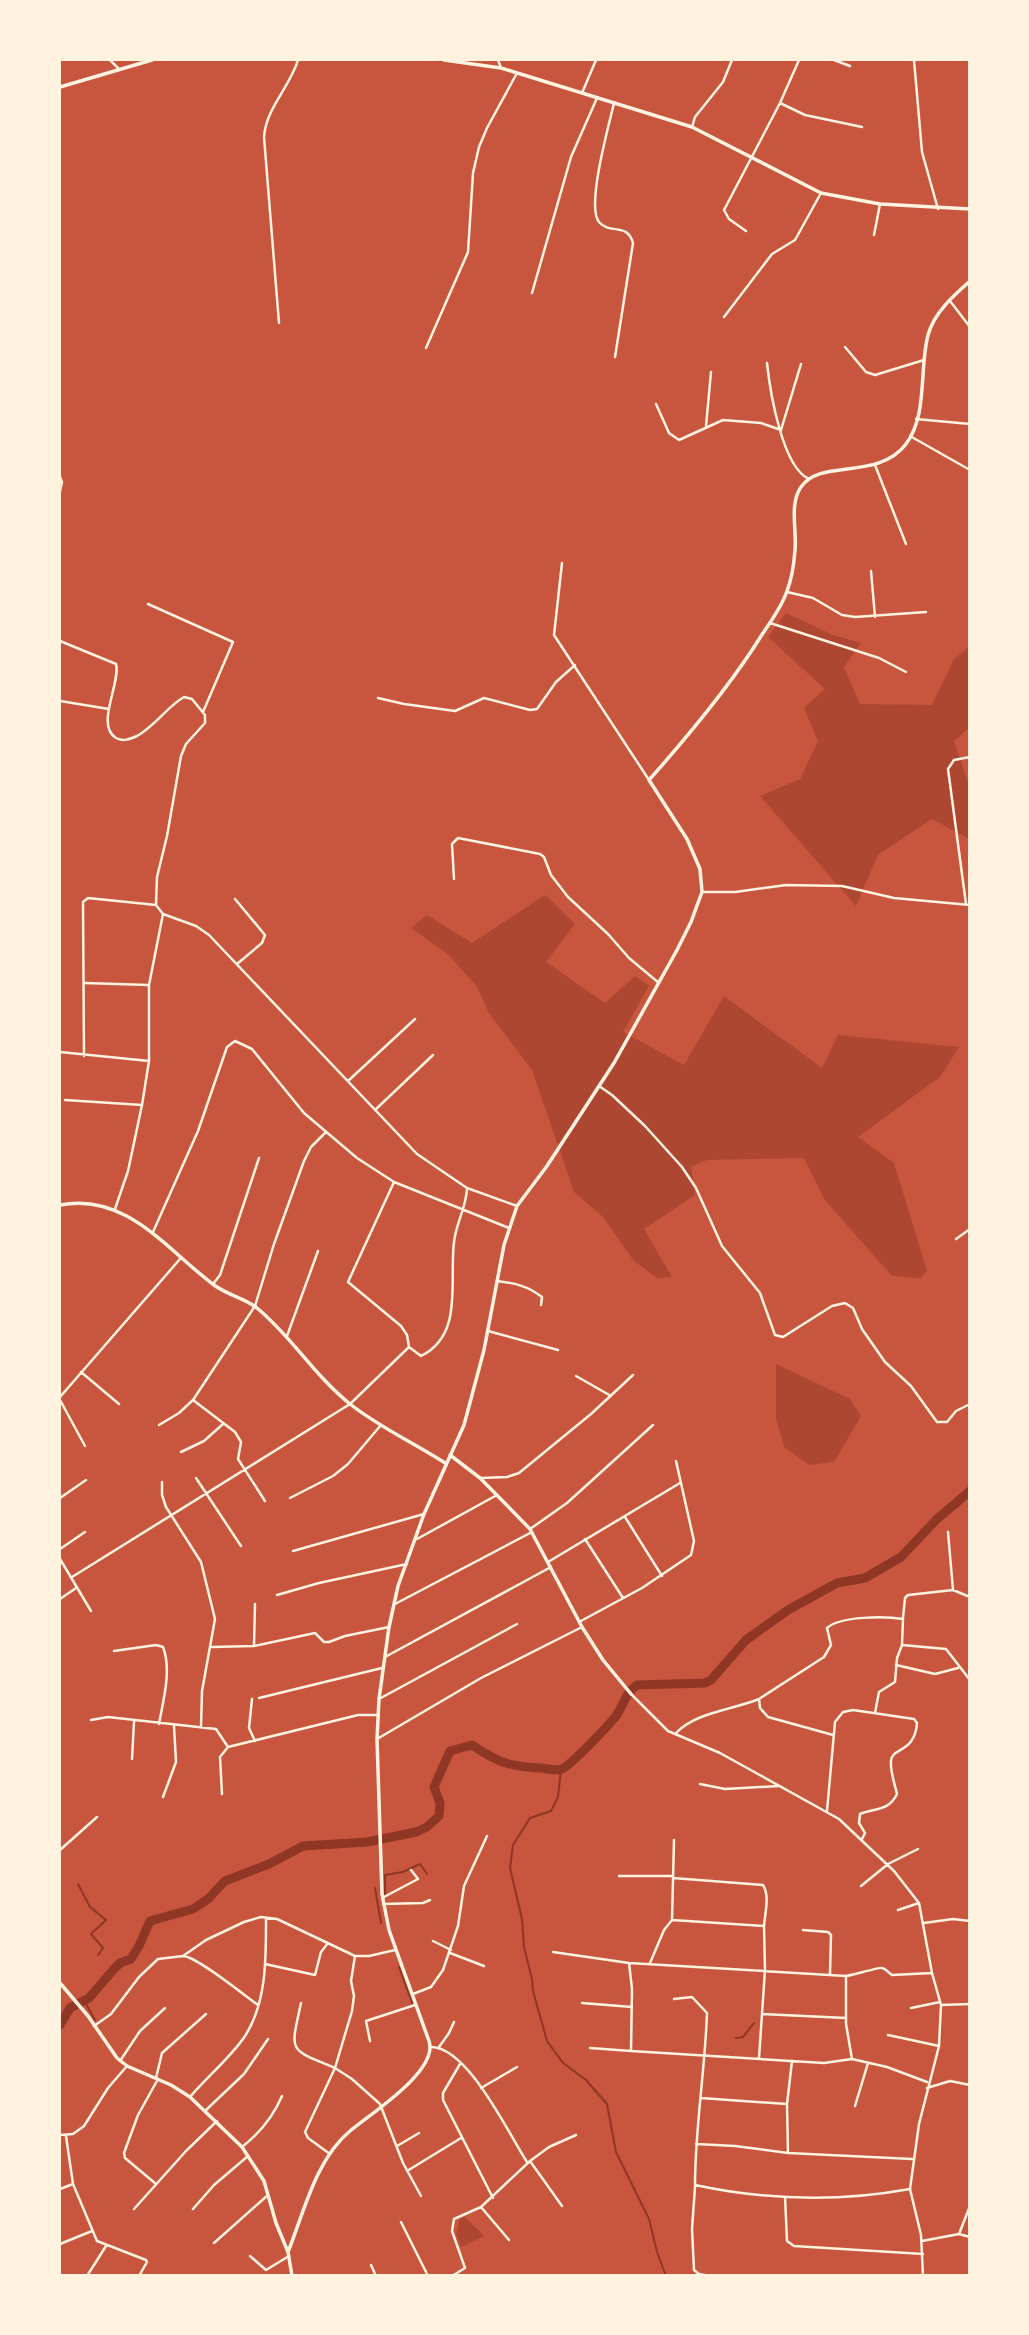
<svg xmlns="http://www.w3.org/2000/svg" width="1029" height="2335" viewBox="0 0 1029 2335" font-family="Inter,sans-serif">
  <rect width="100%" height="100%" fill="#c8553d"/>
  <path fill="#ae4732" d="M786,613L833,635L861,643L844,667L860,704L932,705L954,659L969,647V728L954,741L969,785V839L932,819L878,855L856,906L760,796L800,779L818,741L804,708L825,689L768,637Z
    M545,895L575,924L546,962L605,1003L635,976L649,986L623,1032L684,1065L724,996L822,1068L838,1035L959,1047L940,1077L858,1137L894,1163L927,1271L920,1278L892,1276L824,1199L804,1158L707,1160L691,1167L695,1195L644,1229L672,1277L657,1278L634,1261L603,1217L574,1192L532,1070L489,1013L477,987L449,955L411,928L427,915L472,943Z
    M776,1364L850,1399L861,1416L834,1462L809,1465L784,1447L776,1418Z
    M465,2217L484,2236L461,2247L456,2234L460,2219Z"/>
  <g fill="none" stroke-linecap="round" stroke-linejoin="round">
    <path stroke="#8f3625" stroke-width="2" d="M561,1769L558,1797L551,1811L530,1818L513,1845L510,1868L522,1919L524,1947L532,1979L533,1991L547,2041L563,2063L586,2080L607,2104L616,2152L649,2219L657,2252L666,2276
      M78,1884L90,1907L106,1920L91,1934L103,1948L98,1955
      M375,1888L381,1923
      M385,1894V1875L403,1872L420,1864L427,1874
      M399,1967L413,2005
      M84,2000L95,2020
      M736,2038L743,2037L754,2023"/>
    <path stroke="#8f3625" stroke-width="9" d="M60,2025L70,2008L89,1998L114,1969L120,1963L131,1959L139,1946L150,1921L193,1909L208,1899L225,1881L269,1864L303,1846L367,1842L416,1832L427,1827L439,1816L440,1803L434,1787L450,1751L472,1745C497,1762 510,1767 541,1768C547,1769 557,1771 562,1769C572,1764 608,1726 616,1716C624,1705 625,1693 637,1685L705,1683L711,1680L746,1640L788,1610L837,1583L865,1578L901,1557L937,1519L970,1491"/>
    <path stroke="#fff3e0" stroke-width="2.5" d="M110,60L119,69
      M498,60L501,68
      M834,60L850,66
      M914,60L922,152L938,209
      M582,93L596,60
      M614,103C609,125 586,206 599,222C610,235 627,222 633,243L615,357
      M780,103L805,115L862,127
      M692,127L695,117L723,82L732,60
      M746,231L729,219L724,210L780,103L799,60
      M874,235L880,204
      M532,293L571,157L597,98
      M950,301L970,327
      M724,317L772,254L795,240L821,193
      M279,323L264,137C266,108 290,87 298,60
      M845,347L866,372L875,375L924,360
      M426,348L468,252L473,173L479,147L487,128L517,73
      M767,363C770,391 782,467 809,479
      M656,404L669,433L679,440L723,420L761,423L781,430L801,364
      M916,419L970,424
      M706,426L711,372
      M910,436L970,470
      M875,465L906,544
      M60,477L62,482L60,491
      M562,563L554,635L649,780
      M871,571L875,617
      M787,592L813,598L842,615L855,617L926,612
      M148,604L233,642L203,712
      M770,623L879,658L906,672
      M60,641L116,664C121,683 95,725 116,738C123,742 130,739 137,736C156,725 168,706 184,697L192,699L205,715V723L186,744L181,756L167,836L157,877L156,905L163,914L196,926L209,935L417,1154L467,1188L517,1206
      M378,698L404,704L455,711L484,698L530,710L537,709L556,682L575,665
      M60,701L109,709
      M454,879L452,844L458,838L540,854L544,857L551,875L568,897L608,934L629,958L659,983
      M702,892H735L786,885L842,886L894,898L970,905
      M235,899L265,935L262,943L237,964
      M966,904L948,769L954,760L970,757
      M85,983L148,985
      M60,1052L149,1061
      M84,1056L83,902L88,898L156,905
      M348,1081L415,1019
      M599,1086L612,1095L645,1126L682,1167L696,1188L722,1246L760,1293L775,1335L783,1337L832,1306L845,1303L853,1308L862,1329L885,1362L911,1386L937,1422H947L956,1411L970,1404
      M65,1100L142,1105
      M375,1110L433,1055
      M394,1182L348,1282L401,1326L407,1335L409,1347L421,1356C464,1335 449,1281 454,1242C456,1223 466,1208 467,1189
      M115,1209L128,1171L142,1105L149,1061V985L163,914
      M153,1232L198,1131L227,1047L235,1041L252,1049L304,1113L357,1158L394,1182L509,1228
      M956,1239L970,1229
      M497,1281C514,1283 528,1286 542,1297L541,1305
      M213,1284L220,1275L259,1158
      M488,1331L558,1350
      M287,1336L318,1251
      M81,1372L119,1404
      M576,1376L611,1396
      M60,1397L180,1259
      M60,1400L85,1446
      M193,1400L235,1432L241,1442L238,1459L265,1501
      M159,1425L179,1413L193,1400L255,1306L274,1244L304,1161L311,1147L325,1133
      M181,1452L204,1441L223,1424
      M196,1478L241,1546
      M480,1478L507,1477L519,1473L591,1414L633,1375
      M162,1482V1495L166,1507L201,1562L215,1619L202,1691L201,1727
      M60,1498L86,1480
      M290,1498L333,1476L348,1464L381,1425
      M625,1517L662,1576
      M530,1529L567,1503L653,1425
      M948,1532L953,1590
      M417,1539L497,1495
      M585,1539L623,1598
      M60,1549L85,1532
      M293,1551L424,1514
      M60,1559L91,1611
      M548,1562L680,1483
      M72,1577L350,1404L409,1347
      M277,1595L319,1583L407,1564
      M60,1599L76,1588
      M395,1604L532,1532
      M903,1618L905,1598L908,1595L953,1590L970,1597
      M579,1622L642,1588L691,1555L694,1541L676,1461
      M254,1646L255,1604
      M211,1647L254,1646L315,1633L324,1642H329L345,1636L389,1627
      M114,1651L156,1645L163,1647C172,1670 163,1701 159,1724
      M385,1657L551,1567
      M896,1665L935,1674L958,1668
      M631,1694L668,1731L720,1753L839,1819L894,1871L919,1903L932,1973L941,2005L939,2046L919,2124L910,2189L921,2235L923,2276
      M259,1698L382,1668
      M252,1699L249,1728L255,1741
      M379,1699L517,1624
      M875,1713L879,1692L895,1682L897,1658L902,1645
      M91,1720L108,1717L216,1729L228,1747
      M676,1733C696,1712 732,1710 759,1699
      M833,1735L768,1717L760,1708L759,1699L824,1657L831,1645L827,1628C840,1616 885,1616 903,1619L902,1645L946,1649L970,1680
      M377,1739L481,1678L582,1627
      M132,1759L134,1722
      M700,1784L725,1789L779,1786
      M222,1794L220,1757L228,1747L358,1715H378
      M163,1797L176,1762L174,1726
      M827,1811L835,1722L843,1712L853,1710L914,1719L917,1723C915,1753 892,1747 891,1761C890,1771 895,1785 897,1794C889,1811 875,1808 860,1814L859,1823L865,1833L862,1839
      M60,1850L97,1817
      M619,1876H672
      M673,1878L763,1885C770,1896 765,1913 764,1926
      M861,1886L888,1864L918,1849
      M382,1898L418,1879L411,1870
      M383,1904L423,1903L430,1900
      M898,1910L919,1903
      M672,1920L674,1840
      M924,1923L953,1919L970,1921
      M803,1930L828,1932L831,1935L830,1974
      M433,1941L451,1950
      M553,1952L629,1963
      M450,1953L484,1966
      M183,1956C196,1956 244,1995 258,2005
      M650,1963L664,1930L672,1920L764,1926L765,1970L759,2058
      M265,1964L315,1975L321,1952L328,1943
      M846,1976C853,1975 880,1967 882,1968C886,1969 889,1973 892,1975L932,1973
      M413,1994L431,1987L443,1970L458,1926L464,1886L487,1836
      M674,1999L692,1997L707,2013C705,2071 695,2128 695,2185C765,2200 839,2202 910,2189
      M301,2003C290,2054 288,2048 335,2068L352,2011L354,1996L351,1981L355,1956
      M582,2003L632,2007
      M941,2005L970,2004
      M911,2008L940,2002
      M762,2014L846,2018
      M94,2026L111,2014L139,1977L158,1959L183,1956L206,1940L244,1922L261,1917L277,1919L355,1956H369L395,1950
      M888,2035L939,2046
      M370,2041L366,2021L415,2005
      M431,2047C468,2047 508,2133 527,2162
      M439,2047L449,2033L454,2022
      M590,2048L631,2051
      M852,2059L824,2063L631,2051L632,1989L629,1963L846,1976V2024L852,2059L887,2067L927,2082
      M120,2061L140,2031L165,2008
      M460,2064L443,2093V2100L493,2198
      M156,2078L162,2053L206,2014
      M481,2088L517,2067
      M927,2088L950,2081L970,2085
      M190,2097C206,2078 232,2056 245,2036C267,2002 266,1957 266,1918
      M701,2098L787,2104
      M855,2106L868,2063
      M206,2110L244,2074L268,2039
      M60,2135L73,2134L84,2126L108,2088L127,2066
      M66,2136L73,2184L97,2241L146,2260L147,2262L139,2276
      M696,2144L735,2146L788,2153L912,2159
      M397,2146L419,2133
      M242,2147C260,2133 273,2117 282,2096
      M788,2153L787,2104L792,2061
      M330,2154L308,2138L305,2132L335,2068L352,2079L380,2104L403,2163L421,2196
      M530,2161L562,2206
      M407,2171L461,2138
      M156,2184L125,2158L124,2153L138,2115L158,2079
      M695,2187L692,2229L694,2270L699,2274L710,2276
      M60,2189L73,2184
      M785,2197L787,2241L794,2246L923,2254
      M481,2207L509,2240
      M134,2209L186,2151L217,2121
      M193,2209L214,2185L248,2156
      M401,2222L428,2276
      M959,2234L970,2206
      M922,2241L959,2234L970,2237
      M214,2243L268,2195
      M60,2244L92,2231
      M250,2256L266,2270L289,2256
      M371,2265L376,2276
      M87,2276L106,2246
      M452,2276L465,2268L452,2231L454,2219L481,2207L530,2161L549,2147L576,2135"/>
    <path stroke="#fff3e0" stroke-width="3.5" d="M444,60L501,68L692,127L821,193L880,204L970,209
      M60,87L152,60
      M60,1205C126,1192 167,1250 214,1285C227,1295 245,1298 257,1308C291,1336 315,1376 350,1404C379,1427 414,1443 445,1463
      M450,1455L480,1478L530,1529L582,1627L603,1660L631,1694
      M60,1983L88,2016L117,2058L127,2066L171,2085L190,2097L242,2147L264,2181L276,2223L288,2252L292,2276
      M288,2252C304,2212 316,2159 350,2131C370,2114 439,2071 429,2041L389,1930L382,1894L377,1739L379,1699L389,1627L398,1586L424,1514L464,1425L484,1350L504,1245L517,1206L547,1166L614,1063L677,950L691,922L702,892L700,869L687,839L649,780C690,734 731,685 763,633C772,620 782,606 787,591C792,578 794,564 795,550C797,530 789,504 801,487C821,458 878,481 906,444C928,415 919,369 928,335C934,313 953,296 970,281"/>
  </g>
  <rect width="1029" height="2335" fill="none" stroke="#fff3e0" stroke-width="122"/>
</svg>
